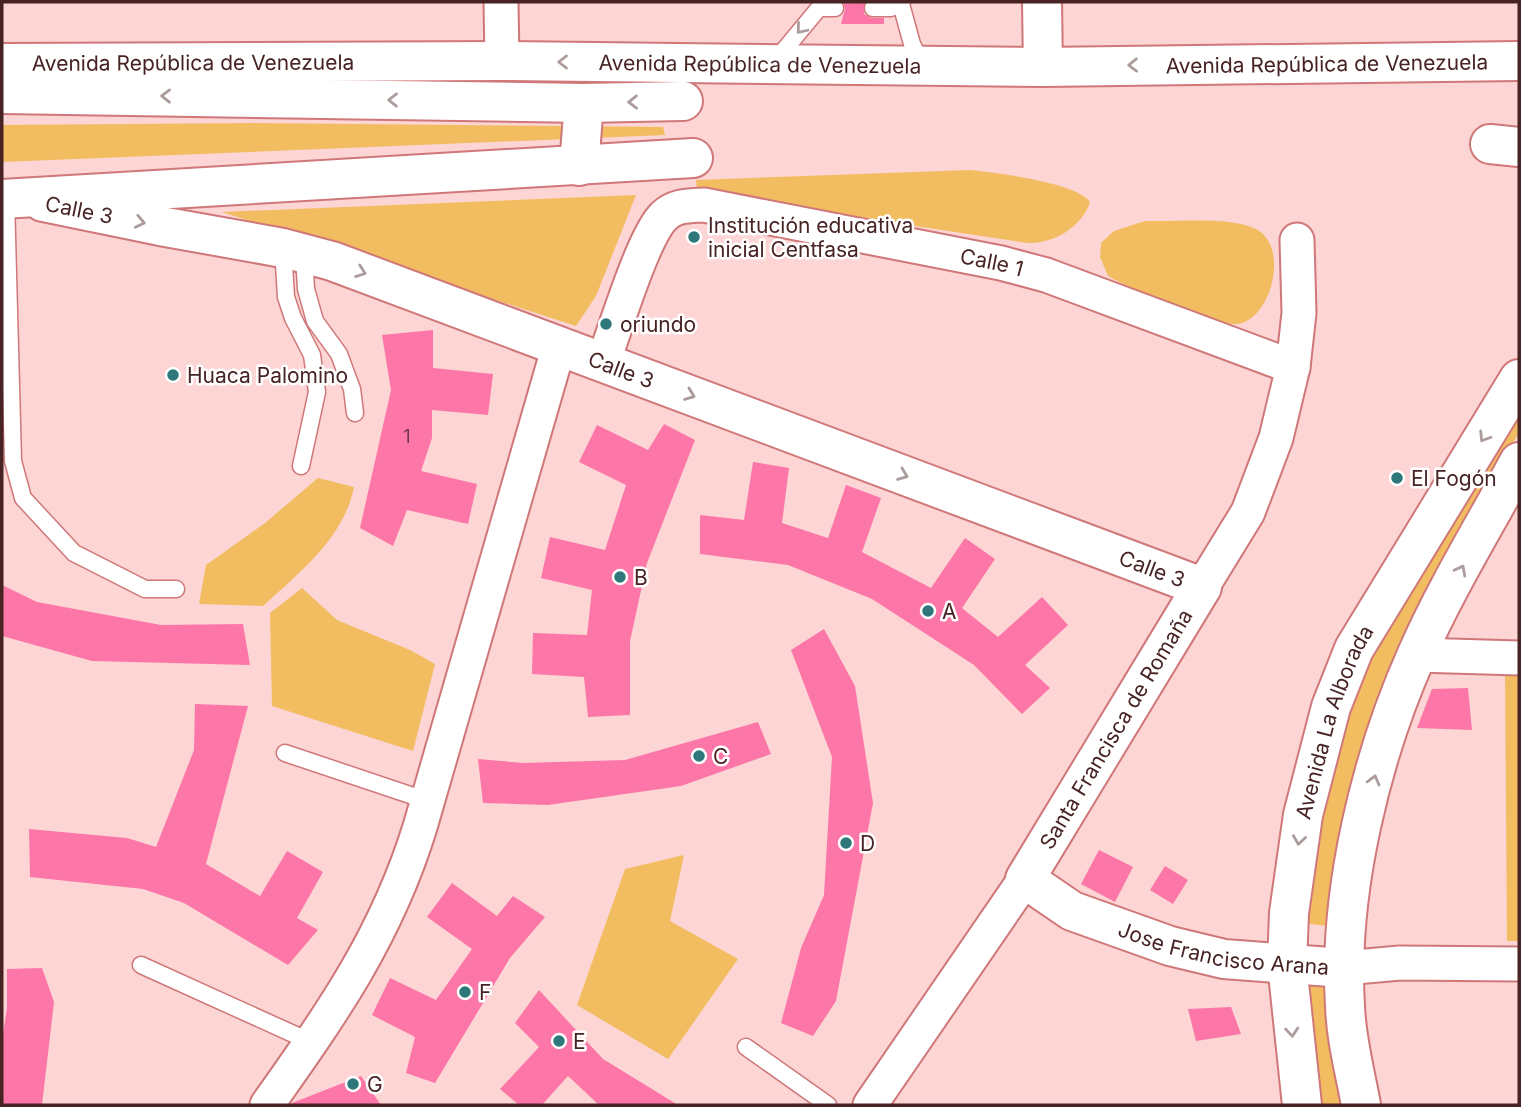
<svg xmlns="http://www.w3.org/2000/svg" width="1521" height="1107" viewBox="0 0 1521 1107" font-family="Inter,sans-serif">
  <rect width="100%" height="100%" fill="#fcd5d4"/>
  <path fill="#f2bd61" d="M253,123L663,127L665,135L2,162V125Z
    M971,170C996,173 1076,182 1090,202C1082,227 1053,244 1028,243L703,194L697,189L696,180Z
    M636,195L596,296L576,326L222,212Z
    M1145,221C1174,222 1231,216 1256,229C1288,245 1274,312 1242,323C1216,331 1134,290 1108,276L1100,257L1101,243L1114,231Z
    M1519,404V432L1447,566L1329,926L1309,924L1301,904L1316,817L1369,647Z
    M318,478L354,487C344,538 299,573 263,606L199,604L206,565L265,523Z
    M302,588L337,620L410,650L435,664L413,751L272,706L270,613Z
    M1505,674L1519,675V941H1507Z
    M684,855L670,921L738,959L668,1059L577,1005L625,869Z
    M1306,983L1348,988L1357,1105H1317Z"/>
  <path fill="#fc77a7" d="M843,2H865L864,14L872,18H884V24H841L845,9Z
    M433,330V368L493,374L488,415L432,410V438L421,471L477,484L468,524L407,510L393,546L360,528L391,390L382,335Z
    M664,424L695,440L647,563L630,641V715L588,717L584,677L532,674L533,633L587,635L592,590L541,578L550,537L605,550L626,485L579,462L597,425L648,450Z
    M753,462L789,468L782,523L828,538L846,485L881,498L862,552L931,588L965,538L995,559L962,608L998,637L1042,597L1068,625L1025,665L1050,688L1022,714L974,665L872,599L788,565L700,554V515L744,520Z
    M2,585L37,602L161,625L243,624L250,665L92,661L2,636Z
    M824,629L855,686L873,803L836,1001L813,1036L781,1023L801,948L824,895L832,757L791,650Z
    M1468,688L1472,730L1417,728L1432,689Z
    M195,704L248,706L206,864L260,896L287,851L323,872L297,918L318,930L288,965L184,903L143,889L30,877L29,829L127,838L156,847L194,750Z
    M758,722L771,754L681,786L548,805L483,803L478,759L523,763L625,760Z
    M1099,850L1133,867L1115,902L1081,884Z
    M1165,866L1188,880L1173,904L1150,890Z
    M452,883L497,916L513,896L545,917L510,958L435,1083L406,1073L415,1037L372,1015L390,978L436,1000L472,949L427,917Z
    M42,968L54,1002L42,1105H2V1040L7,1008V969Z
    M539,990L603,1059L678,1105H599L568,1076L542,1105H519L500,1089L539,1047L515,1023Z
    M1231,1007L1241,1034L1196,1041L1188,1009Z
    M361,1076L381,1105H290L292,1103Z"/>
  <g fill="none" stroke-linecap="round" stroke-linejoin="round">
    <g stroke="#cf7779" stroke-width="19">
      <path id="service" d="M901,4L912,44L922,64
        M873,8H891L902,2
        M775,61L819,8H835
        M6,198L13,461L23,498L74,553L145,589H176
        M283,248L286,297L293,318L312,355L317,392L301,466
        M304,255L306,289L315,321L339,354L352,389L355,413
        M285,753L428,801
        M141,965L311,1042
        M746,1047L828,1105"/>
    </g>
    <g stroke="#cf7779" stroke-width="37">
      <g id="minor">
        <path d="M501,2L502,61"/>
        <path id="s1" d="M603,362C615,331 643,236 664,216C675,205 689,206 704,205L1001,263L1046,275L1293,367"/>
        <path d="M1202,587L1248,512L1276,438L1293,367L1299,313L1297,240"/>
        <path d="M1416,655L1519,658"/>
        <path d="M1344,968L1400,963L1519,964"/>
        <path d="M267,1105C332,1013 386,937 420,827L559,346"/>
        <path d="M870,1105L1025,879"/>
      </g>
    </g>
    <g stroke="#cf7779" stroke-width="42">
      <path id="tertiary" d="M1042,2L1043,67"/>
    </g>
    <g stroke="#cf7779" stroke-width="42">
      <g id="secondary">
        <path id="s2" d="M43,202L160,226L283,248L332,261L1202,587L1025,879L1072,911L1170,946L1224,959L1344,968"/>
        <path id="s3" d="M1302,1105L1287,964L1289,913L1303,815L1331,707L1354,649L1519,379"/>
        <path d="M1361,1105C1355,1072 1346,1039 1345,1006C1338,892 1371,757 1417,654C1446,588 1485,525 1519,462"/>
      </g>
    </g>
    <g stroke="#cf7779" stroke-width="42">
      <g id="primary">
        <path id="s4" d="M2,63L502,61L1043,67L1519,61"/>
        <path d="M2,94L584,103L683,101"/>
        <path d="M1490,144L1519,147"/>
        <path d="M579,166L584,103"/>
        <path d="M2,199L693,158"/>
      </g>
    </g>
    <use href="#service" stroke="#fff" stroke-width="16"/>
    <use href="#minor" stroke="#fff" stroke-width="33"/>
    <use href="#tertiary" stroke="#fff" stroke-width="38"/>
    <use href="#secondary" stroke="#fff" stroke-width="38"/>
    <use href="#primary" stroke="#fff" stroke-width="38"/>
  </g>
  <defs><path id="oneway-chevron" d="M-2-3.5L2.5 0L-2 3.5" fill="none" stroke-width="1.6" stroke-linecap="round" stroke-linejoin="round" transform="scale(1.75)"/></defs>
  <g stroke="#ac9c9c">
    <use href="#oneway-chevron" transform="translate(801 29) rotate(130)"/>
    <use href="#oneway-chevron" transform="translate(563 62) rotate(-180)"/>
    <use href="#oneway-chevron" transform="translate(1133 65) rotate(179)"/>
    <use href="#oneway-chevron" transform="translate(166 96) rotate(-179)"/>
    <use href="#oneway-chevron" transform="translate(393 100) rotate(-179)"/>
    <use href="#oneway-chevron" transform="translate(633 102) rotate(179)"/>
    <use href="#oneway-chevron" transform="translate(140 222) rotate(12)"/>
    <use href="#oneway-chevron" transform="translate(361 272) rotate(20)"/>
    <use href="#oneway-chevron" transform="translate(690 395) rotate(21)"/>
    <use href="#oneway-chevron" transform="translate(1484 437) rotate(122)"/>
    <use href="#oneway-chevron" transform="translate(903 475) rotate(21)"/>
    <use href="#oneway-chevron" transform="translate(1461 570) rotate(-62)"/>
    <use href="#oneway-chevron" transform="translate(1374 780) rotate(-75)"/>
    <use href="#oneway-chevron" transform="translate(1299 840) rotate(98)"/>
    <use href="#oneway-chevron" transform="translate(1292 1032) rotate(85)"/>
  </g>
  <g fill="#2e777b" stroke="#fff" stroke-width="2.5">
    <circle cx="694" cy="237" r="7"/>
    <circle cx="606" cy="324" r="7"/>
    <circle cx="173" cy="375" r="7"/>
    <circle cx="1397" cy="478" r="7"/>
    <circle cx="620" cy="577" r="7"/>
    <circle cx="928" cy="611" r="7"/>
    <circle cx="699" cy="756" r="7"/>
    <circle cx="846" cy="843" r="7"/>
    <circle cx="465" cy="992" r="7"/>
    <circle cx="559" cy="1041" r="7"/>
    <circle cx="353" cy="1084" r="7"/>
  </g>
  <g text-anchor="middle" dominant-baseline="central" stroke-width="5" stroke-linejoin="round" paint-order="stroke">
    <g font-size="18" fill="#743845">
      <text x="407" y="436">1</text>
    </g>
    <g font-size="21" fill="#472324" stroke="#fff">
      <text stroke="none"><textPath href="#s4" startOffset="191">Avenida República de Venezuela</textPath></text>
      <text stroke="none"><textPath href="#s4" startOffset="1325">Avenida República de Venezuela</textPath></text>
      <text stroke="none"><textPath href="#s4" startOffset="758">Avenida República de Venezuela</textPath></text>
      <text stroke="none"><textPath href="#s2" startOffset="37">Calle 3</textPath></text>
      <text stroke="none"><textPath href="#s1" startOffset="495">Calle 1</textPath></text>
      <text stroke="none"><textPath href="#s2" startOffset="604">Calle 3</textPath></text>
      <text stroke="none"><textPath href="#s2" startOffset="1171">Calle 3</textPath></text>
      <text stroke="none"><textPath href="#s3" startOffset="390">Avenida La Alborada</textPath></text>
      <text transform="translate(1116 729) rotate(-59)">Santa Francisca de Romaña</text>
      <text stroke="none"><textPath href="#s2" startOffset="1780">Jose Francisco Arana</textPath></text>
    </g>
    <g font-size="21" fill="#472324" stroke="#fff" text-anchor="start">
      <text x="708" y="225">Institución educativa<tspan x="708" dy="24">inicial Centfasa</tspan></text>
      <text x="620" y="324">oriundo</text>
      <text x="187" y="375">Huaca Palomino</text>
      <text x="1411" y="478">El Fogón</text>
      <text x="634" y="577">B</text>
      <text x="942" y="611">A</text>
      <text x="713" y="756">C</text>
      <text x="860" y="843">D</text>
      <text x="479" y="992">F</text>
      <text x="573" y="1041">E</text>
      <text x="367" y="1084">G</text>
    </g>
  </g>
  <rect width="1521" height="1107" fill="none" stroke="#472324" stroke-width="7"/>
</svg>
